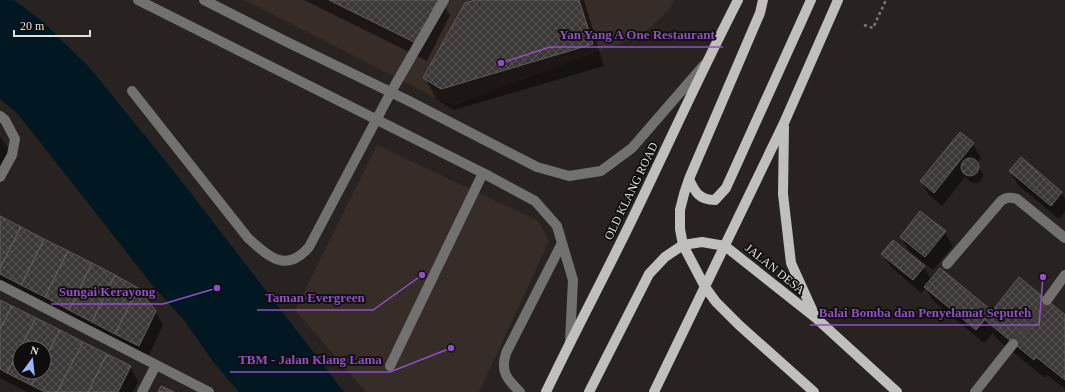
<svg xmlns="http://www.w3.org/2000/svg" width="1065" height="392" viewBox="0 0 1065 392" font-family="Georgia,serif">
  <defs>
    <pattern id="building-cross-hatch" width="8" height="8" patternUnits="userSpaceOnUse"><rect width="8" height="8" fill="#3d3838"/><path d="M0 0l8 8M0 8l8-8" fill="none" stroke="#595454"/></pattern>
  </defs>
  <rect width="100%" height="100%" fill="#282321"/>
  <path fill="#362c28" d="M244,0H674L670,9L642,35L452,106Z
    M377,145L538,221L549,241L479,392H366L295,310Z"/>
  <path fill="#011722" d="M0,0H14L42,21L89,67L176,174L344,392H239L215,364L183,319L153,286L29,128L16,112L0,99Z"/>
  <path fill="#0007" fill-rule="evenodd" d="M304,0H441L450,15L427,61Z
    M479,0H584L604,66L454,110L437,100L425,78Z
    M0,136L9,150L0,166Z
    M973,144L981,158L977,163L983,174L982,180L977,183H972L965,177L942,206L929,195L921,181Z
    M1021,158L1062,193L1065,199V212L1059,219L1018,185L1010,171Z
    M0,218L155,311L163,325L147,359L0,284Z
    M945,232L953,246L933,270L909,251L901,237Z
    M883,254L924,267L931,280L940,270L992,312L1065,316V389L1047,375L1045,378L997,339L993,333L984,343L933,301L926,288L921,293L891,267Z
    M0,301L130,367L138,381L133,392H27L0,378ZM20,348H44V372H20Z"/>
  <path fill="url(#building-cross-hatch)" stroke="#625c5c" d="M329,0H438L416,43Z
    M476,0H579L593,44L441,89L423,78L465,3Z
    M960,132L974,143L934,193L920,181Z
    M1021,157L1062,192L1051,206L1009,171Z
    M961 167a9 9 0 1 1 18 0a9 9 0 1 1-18 0Z
    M920,211L946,231L925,257L900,237Z
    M0,216L21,227L0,268Z
    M21,227L44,239L21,285L0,274V268Z
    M44,239L68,251L45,297L21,285Z
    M893,240L925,266L913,280L881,254Z
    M68,251L92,263L69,310L45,297Z
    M92,263L115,275L92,322L69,310Z
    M940,268L992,311L976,330L924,287Z
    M115,275L138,288L115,334L92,322Z
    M1019,277L1065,315V380L1036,357L1034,360L985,320Z
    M138,288L156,311L139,346L115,334Z
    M0,300L12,306L0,329Z
    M12,306L36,318L7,373L0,369V329Z
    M36,318L60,330L44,360V348H20Z
    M60,330L83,342L57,392H45L31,385L38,372H44V360Z
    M83,342L107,354L88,392H57Z
    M20,348V372H38L31,385L7,373Z
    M107,354L131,366L118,392H88Z
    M161,386L174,392H158Z"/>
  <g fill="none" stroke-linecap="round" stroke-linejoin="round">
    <path stroke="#443f3d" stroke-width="10" stroke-dasharray="10 5" stroke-linecap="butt" d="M1013,344L1047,300"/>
    <path stroke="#7c7876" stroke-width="2.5" stroke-dasharray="3 3" stroke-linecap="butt" d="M864,25L873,28L886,0"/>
    <path stroke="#72716f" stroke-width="10" d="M138,0L483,173L535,201L557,226L573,280L570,342
      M204,0L287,42L409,101L537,167L569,176L601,171L632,148L704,65
      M132,91L248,238C268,256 286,274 309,247L391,92L444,0
      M0,116L5,120L15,139L12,155L0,177
      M947,264L1001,201C1006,197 1010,197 1017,199L1065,238
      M0,285L209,392
      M1047,300L1065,275
      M390,366L483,173
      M142,392L156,365
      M520,392C507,379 500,372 506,353L562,243
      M975,392L1013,344"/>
    <path stroke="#c1bfbb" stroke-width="10" d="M763,0L760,13L689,179L684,194L680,210V229L683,245L705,287L716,302L739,325L814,392
      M784,127L783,194L791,263L815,316
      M689,179C695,192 699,200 715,200L726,188L811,0
      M546,392C576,329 609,268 639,205C672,136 703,68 738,0
      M589,392L649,274L665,257L683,245L702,242L725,246L816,318L897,392
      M654,392L784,123L838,0"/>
  </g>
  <g text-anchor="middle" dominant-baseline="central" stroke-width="3.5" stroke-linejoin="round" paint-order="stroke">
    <g font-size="12" fill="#e2dfdd" stroke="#0f0d0c">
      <text transform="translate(631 191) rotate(-64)">OLD KLANG ROAD</text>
      <text transform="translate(775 269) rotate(39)">JALAN DESA</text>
    </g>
  </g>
  <path fill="none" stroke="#9050c5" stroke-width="1.5" d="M501 63L550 47H723M217 288L163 304H51M422 275L373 310H257M1043 277L1039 325H810M451 348L390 372H230"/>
  <g fill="#9050c5" stroke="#0f0d0c" stroke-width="1.5">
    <circle cx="501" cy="63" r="4"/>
    <circle cx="217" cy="288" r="4"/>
    <circle cx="422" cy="275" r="4"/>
    <circle cx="1043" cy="277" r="4"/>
    <circle cx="451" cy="348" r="4"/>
  </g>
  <g font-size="13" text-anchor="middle" font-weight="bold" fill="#9050c5" stroke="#0f0d0c" stroke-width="3.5" stroke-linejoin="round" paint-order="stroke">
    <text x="637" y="39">Yan Yang A One Restaurant</text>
    <text x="107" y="296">Sungai Kerayong</text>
    <text x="315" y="302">Taman Evergreen</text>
    <text x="925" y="317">Balai Bomba dan Penyelamat Seputeh</text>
    <text x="310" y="364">TBM - Jalan Klang Lama</text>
  </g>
  <g transform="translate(32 360) rotate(15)"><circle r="19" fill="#0f0d0c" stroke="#636160"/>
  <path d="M0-3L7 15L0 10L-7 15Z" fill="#9ab5fd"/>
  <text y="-6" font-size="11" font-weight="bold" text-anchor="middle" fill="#e2dfdd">N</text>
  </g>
  <path d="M14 30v6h76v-6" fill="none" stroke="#e2dfdd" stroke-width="2"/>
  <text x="20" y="30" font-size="12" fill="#e2dfdd" stroke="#0f0d0c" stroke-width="3" paint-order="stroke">20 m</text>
</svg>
